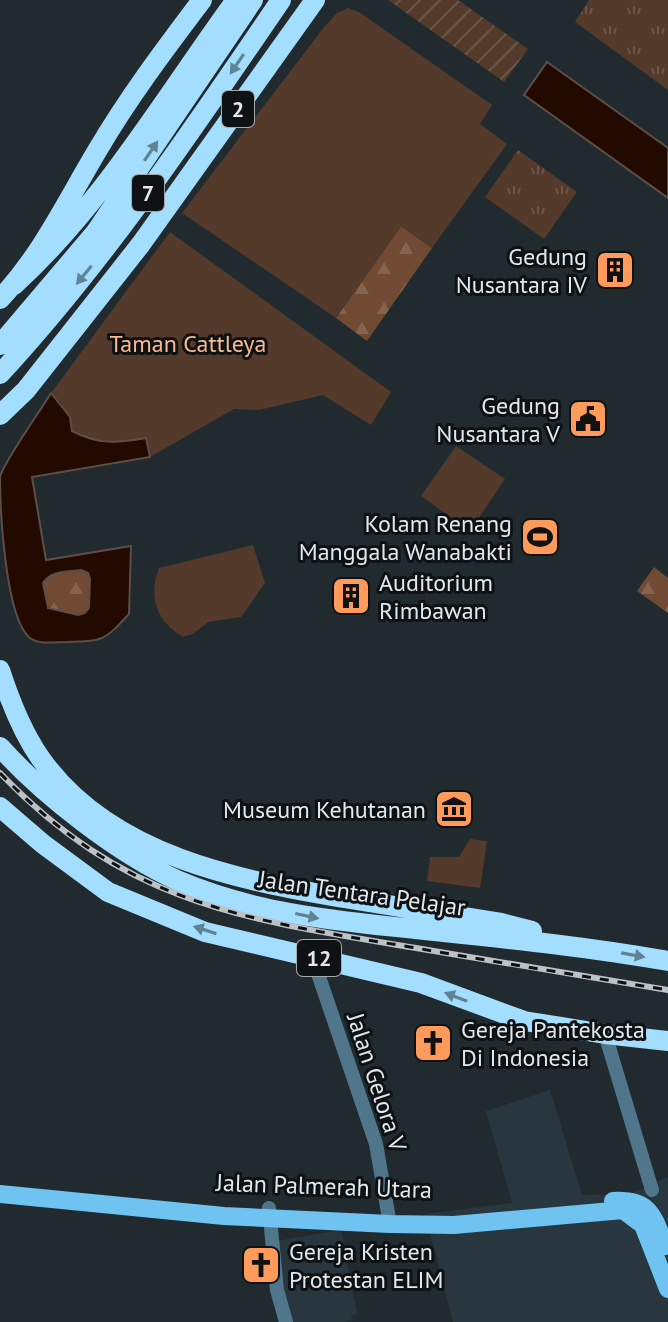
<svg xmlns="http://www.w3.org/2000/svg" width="668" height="1322" viewBox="0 0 668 1322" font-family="'PT Sans',sans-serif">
  <defs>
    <pattern id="grass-tufts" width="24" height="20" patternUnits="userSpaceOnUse" patternTransform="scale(2)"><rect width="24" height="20" fill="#533a2a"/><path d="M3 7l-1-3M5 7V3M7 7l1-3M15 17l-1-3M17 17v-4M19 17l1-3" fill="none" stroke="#6c5649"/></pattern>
    <pattern id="forest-firs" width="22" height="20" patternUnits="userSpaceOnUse" patternTransform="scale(2)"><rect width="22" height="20" fill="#704a32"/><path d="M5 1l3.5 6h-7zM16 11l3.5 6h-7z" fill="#846450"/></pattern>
    <pattern id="garden-furrows" width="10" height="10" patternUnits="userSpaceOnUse" patternTransform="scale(2)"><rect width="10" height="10" fill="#533a2a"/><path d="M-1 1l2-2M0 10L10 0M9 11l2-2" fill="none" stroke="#6c5649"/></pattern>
  </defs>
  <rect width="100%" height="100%" fill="#212a2f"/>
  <path fill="#28373f" d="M550,1090L582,1195L630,1194L668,1177V1322H453L425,1214L512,1203L486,1111Z
    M341,1230L357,1314L351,1316L352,1320L343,1322H290L285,1308L276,1241Z"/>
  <path fill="url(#grass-tufts)" d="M589,0H668V90L575,22Z
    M518,150L577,192L544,239L485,197Z"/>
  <path fill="url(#forest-firs)" d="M401,226L432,248L367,341L336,318Z
    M654,567L668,578V613L637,591Z
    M82,570L88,573C90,580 90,585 90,592C89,599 91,607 86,612C78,619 56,612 48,607L43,583C52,570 67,572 82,570Z"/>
  <path fill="#533a2a" d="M348,8L359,12L492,105L480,124L507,144L432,248L401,226L336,318L182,213L325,26L337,13Z
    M170,232L391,392L371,425L323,395L259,410L234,409L150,457L146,438C117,443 99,445 72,431L61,403L51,393Z
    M456,446L505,479L470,531L421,496Z
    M253,545L265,583L241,617L208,622L193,634L183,637C156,621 148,597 159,568Z
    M470,839L487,841L480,888L427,881L430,857H459Z"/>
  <path fill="url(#garden-furrows)" d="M388,0H458L528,49L504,82Z"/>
  <path fill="#230a00" stroke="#5d4d47" stroke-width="2" fill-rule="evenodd" d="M547,62L668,148V198L524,95Z
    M51,393L70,417L72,431C99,445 117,443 146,438L150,457L32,477L46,560L131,546L129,614C104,641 104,641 66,642C54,642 40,645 30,638C5,618 0,508 0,477C3,463 41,410 51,393ZM81,570L88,573L90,579L89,608L85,613L78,615L48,608L43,583C51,570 67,572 81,570Z"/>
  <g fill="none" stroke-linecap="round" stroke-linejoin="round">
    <path stroke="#4f768b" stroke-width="14" d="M312,956L376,1144L390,1224
      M605,1034L652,1190
      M269,1208L277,1290L286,1322"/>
    <path stroke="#6ec3f0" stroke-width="18" d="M0,1194L224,1216L390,1224L454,1225L623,1210L643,1225L668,1289
      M613,1201C650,1199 653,1215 665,1246"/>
    <path stroke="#a4defe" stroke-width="20" d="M14,285C103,204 165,97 236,0
      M0,299C41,256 67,201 97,151C128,98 165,49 202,0
      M0,345L95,233L253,0
      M0,374C106,259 193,129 281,0
      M0,415L26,390L141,244L315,0
      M0,670C10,701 22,732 41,759C111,857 239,880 350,899C400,907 451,915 501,923L532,931
      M0,747C43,795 120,855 179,881C254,913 335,921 415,929C500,938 584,946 668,961
      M0,807L43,844L108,892L205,932L421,983L524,1021L605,1034L668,1041"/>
    <g stroke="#bcc2c6" stroke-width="6">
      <path id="rail" d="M0,773C125,903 241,919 410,947C496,962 582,976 668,990"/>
    </g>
    <use href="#rail" stroke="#0e1214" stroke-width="3" stroke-dasharray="9" stroke-linecap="butt"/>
  </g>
  <defs><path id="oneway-solid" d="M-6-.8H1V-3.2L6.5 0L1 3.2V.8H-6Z" transform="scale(2)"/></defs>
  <g fill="#608295">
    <use href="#oneway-solid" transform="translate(237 64) rotate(124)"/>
    <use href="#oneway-solid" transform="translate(151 151) rotate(-56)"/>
    <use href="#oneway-solid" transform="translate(84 275) rotate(129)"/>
    <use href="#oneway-solid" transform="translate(307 916) rotate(12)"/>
    <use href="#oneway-solid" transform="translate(205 930) rotate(-162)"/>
    <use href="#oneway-solid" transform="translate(633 955) rotate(10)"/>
    <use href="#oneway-solid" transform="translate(456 997) rotate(-159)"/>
  </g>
  <defs>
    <g id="building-square" transform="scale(2)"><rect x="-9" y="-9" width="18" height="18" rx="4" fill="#ff9b5a" stroke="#0e1214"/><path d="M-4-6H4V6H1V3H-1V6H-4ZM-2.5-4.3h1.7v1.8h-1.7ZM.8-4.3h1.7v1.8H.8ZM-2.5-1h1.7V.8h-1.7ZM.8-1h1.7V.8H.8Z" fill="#111"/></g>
    <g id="civic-square" transform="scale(2)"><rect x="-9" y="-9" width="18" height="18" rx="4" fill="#ff9b5a" stroke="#0e1214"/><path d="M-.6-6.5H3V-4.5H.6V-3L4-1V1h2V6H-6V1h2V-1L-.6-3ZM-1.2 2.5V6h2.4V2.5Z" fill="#111"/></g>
    <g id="stadium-square" transform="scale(2)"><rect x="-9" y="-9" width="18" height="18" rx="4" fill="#ff9b5a" stroke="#0e1214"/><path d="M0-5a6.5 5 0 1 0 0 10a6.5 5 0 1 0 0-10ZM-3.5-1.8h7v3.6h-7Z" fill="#111"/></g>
    <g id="museum-square" transform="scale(2)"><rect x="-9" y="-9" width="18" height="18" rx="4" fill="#ff9b5a" stroke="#0e1214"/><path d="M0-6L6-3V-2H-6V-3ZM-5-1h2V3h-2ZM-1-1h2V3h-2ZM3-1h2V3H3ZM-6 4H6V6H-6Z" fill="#111"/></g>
    <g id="church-square" transform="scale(2)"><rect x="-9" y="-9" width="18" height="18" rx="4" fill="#ff9b5a" stroke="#0e1214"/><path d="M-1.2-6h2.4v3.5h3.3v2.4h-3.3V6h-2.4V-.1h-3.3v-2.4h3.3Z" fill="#111"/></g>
  </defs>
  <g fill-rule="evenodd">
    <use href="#building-square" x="615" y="270"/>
    <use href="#civic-square" x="588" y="419"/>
    <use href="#stadium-square" x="540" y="537"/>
    <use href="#building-square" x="351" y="596"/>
    <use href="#museum-square" x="454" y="809"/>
    <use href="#church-square" x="433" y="1043"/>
    <use href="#church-square" x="261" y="1265"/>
  </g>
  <g text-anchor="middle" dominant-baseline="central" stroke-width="6" stroke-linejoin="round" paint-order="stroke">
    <g fill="#0e1214" stroke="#a3a8ab" stroke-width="2">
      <rect x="222" y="91" width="32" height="36" rx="6"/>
      <rect x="132" y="175" width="32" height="36" rx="6"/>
      <rect x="297" y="940" width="44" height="36" rx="6"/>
    </g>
    <g font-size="22" font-weight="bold" fill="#e3e8ec">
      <text x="238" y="109">2</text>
      <text x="148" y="193">7</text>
      <text x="319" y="958">12</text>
    </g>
    <g font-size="24" fill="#e3e8ec" stroke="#0e1214" text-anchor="end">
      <text x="587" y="256">Gedung<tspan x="587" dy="28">Nusantara IV</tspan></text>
      <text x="560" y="405">Gedung<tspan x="560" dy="28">Nusantara V</tspan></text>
      <text x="512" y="523">Kolam Renang<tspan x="512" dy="28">Manggala Wanabakti</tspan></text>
      <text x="379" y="582" text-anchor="start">Auditorium<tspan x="379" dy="28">Rimbawan</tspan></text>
      <text x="426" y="809">Museum Kehutanan</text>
      <text x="461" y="1029" text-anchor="start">Gereja Pantekosta<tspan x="461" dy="28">Di Indonesia</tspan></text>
      <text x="289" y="1251" text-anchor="start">Gereja Kristen<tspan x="289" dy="28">Protestan ELIM</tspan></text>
    </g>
    <g font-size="24" fill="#fbb991" stroke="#0e1214">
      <text x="188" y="343">Taman Cattleya</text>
    </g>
    <g font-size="24" fill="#e3e8ec" stroke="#0e1214">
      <text transform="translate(362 893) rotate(8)">Jalan Tentara Pelajar</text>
      <text transform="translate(377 1082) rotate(72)">Jalan Gelora V</text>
      <text transform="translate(324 1186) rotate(2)">Jalan Palmerah Utara</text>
    </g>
  </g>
</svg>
